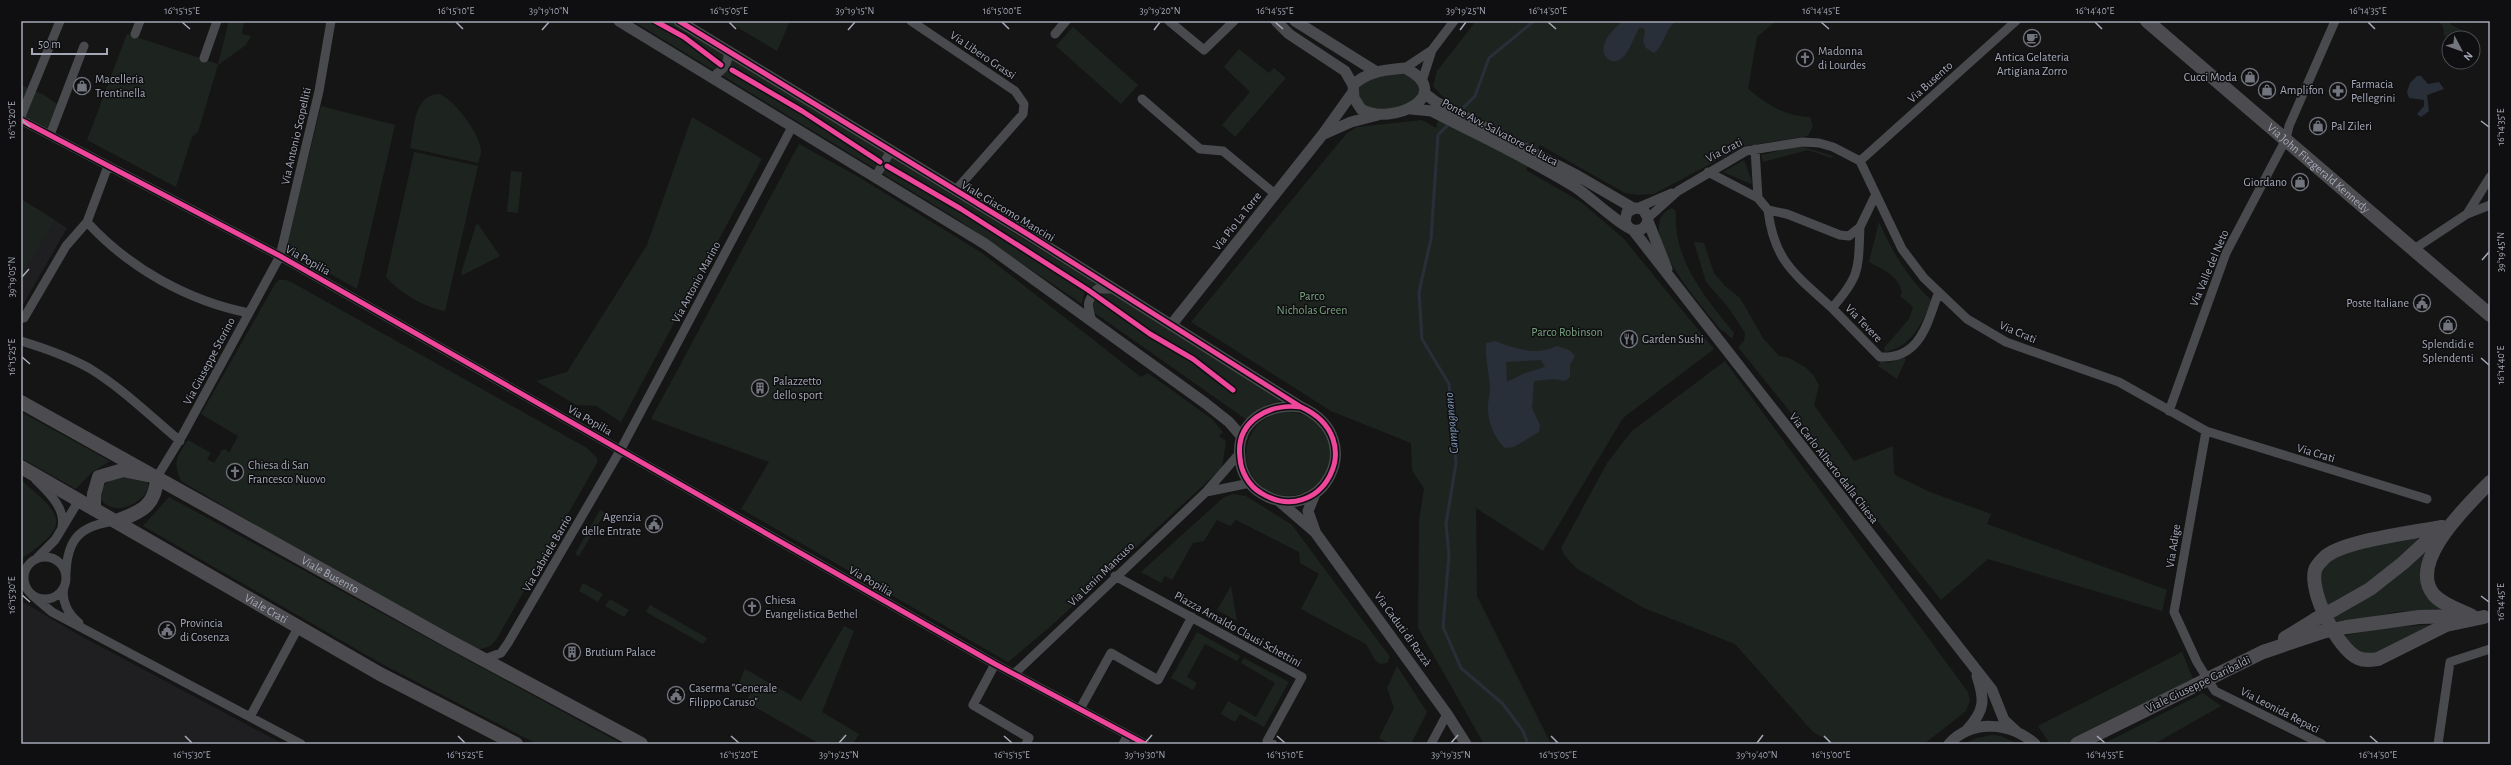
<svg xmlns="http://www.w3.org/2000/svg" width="2511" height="765" viewBox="0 0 2511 765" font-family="'Alegreya Sans',sans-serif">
  <rect width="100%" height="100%" fill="#151515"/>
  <path fill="#1f1f21" d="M21,199L67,228L21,308Z
    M23,602L79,635L283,744H21V606Z"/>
  <path fill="#1d241f" d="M229,21H244L242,34L251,36L246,45L218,65L198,132L192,137L176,187L87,140L127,34L218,64Z
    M633,21H671L1096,284L1084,293L1082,304L954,217Z
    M727,21H790L777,51Z
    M1476,21H1776L1757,37L1748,89C1768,105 1784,116 1810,117L1813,126L1808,136L1744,146L1654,194L1638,195L1625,193L1540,145L1526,170L1581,202L1623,238L1714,349L1623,418L1543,551L1476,508L1477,596L1551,744H1484L1418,628L1419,521L1424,489L1412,470L1411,443L1331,411L1191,322L1347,133L1357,127L1422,120L1436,128L1444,98L1433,86L1437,71Z
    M2439,21H2449L2450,24L2461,30L2456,38L2449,39L2444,35L2443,27Z
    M1073,27L1138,85L1121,104L1056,46Z
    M1239,49L1269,73L1274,68L1286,78L1235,137L1222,125L1250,92L1224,67Z
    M1404,71L1413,75L1422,92L1410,107L1368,111L1355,92L1362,80Z
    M21,85L44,95L61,107L50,135L21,120Z
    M438,94C453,97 481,135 481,151C481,154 479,160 478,163L410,148C415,128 413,96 438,94Z
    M321,106L395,125L357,289L295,254L287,244Z
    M692,117L762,159L621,422L596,406L576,405L536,381L567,372L647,245Z
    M799,144L857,176L982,253L1141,377L1148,373L1212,419L1223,432L1219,436L1226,441L1222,468L1051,626L1008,662L741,509L769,462L651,419Z
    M1800,146L1833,156L1832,158L1808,150L1763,162L1761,155Z
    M414,152L478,166L445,311C424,307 400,293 386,277Z
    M1744,160L1752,182L1751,184L1723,172Z
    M511,171L522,172L518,213L507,212Z
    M24,201L55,220L21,277V206Z
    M1672,208L1676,211C1673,261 1705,297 1734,333L1732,339L1724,331H1722C1706,311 1628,226 1672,208Z
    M1879,222C1892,252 1908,278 1932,301C1921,324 1912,347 1885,352L1884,348L1909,319L1913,307L1900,296L1902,293C1900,276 1882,269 1869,262Z
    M478,224L500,256L463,275L461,273L476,225Z
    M1694,242L1704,243L1714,273L1725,286L1740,298L1763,338L1779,356L1789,358L1805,367L1814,376L1819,386L1814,405L1854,461L1893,446L1894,473L1897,476L1930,492L1991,514L1987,524L2167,590L2162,611L1988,559L1941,600L1738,347L1744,341L1745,333L1728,307L1706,282Z
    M279,280H286L293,283L587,448L597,458V463L496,640L490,646L478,650L295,548L181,481C172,461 177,457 188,440L211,453L207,459L214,463L222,450L226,449L229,453L238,436L201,414L275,284Z
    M1108,291L1285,400L1268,404L1247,420L1092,311C1092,302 1099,293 1108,291Z
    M1904,357L1906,359L1897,379L1878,366L1881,361L1889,363Z
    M1725,361L1968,692L1970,700L1966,711L1924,744H1835L1813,732L1735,644L1644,608L1576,568L1564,555L1561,548L1607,463L1632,431Z
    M1246 454a42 42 0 1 1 84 0a42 42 0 1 1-84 0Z
    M21,412L110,461L91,473L76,489L21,458Z
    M129,475C137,477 146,478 149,486C142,507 108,519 98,494C106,480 114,478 129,475Z
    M21,480C62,516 74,523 21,559Z
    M1233,494L1246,496L1292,525L1390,657L1387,663L1380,664L1375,660L1366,644L1301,609L1319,574L1300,563L1299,552L1236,520L1230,526L1217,520L1204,541L1193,543L1172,580L1165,576L1161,583L1141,572L1224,497Z
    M169,497L622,744H537L382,664L143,526Z
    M600,510L605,513L579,556L575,554Z
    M2416,537L2420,544L2389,569L2328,607L2319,585L2321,570L2337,554Z
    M2427,551L2426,559L2442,609L2396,612L2319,627L2318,624Z
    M583,583L603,594L598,602L579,591Z
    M1231,586L1237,621L1217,610Z
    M610,599L629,610L624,617L605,606Z
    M650,605L707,638L703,644L646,612Z
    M2438,624L2380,654L2364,656L2343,636L2385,628Z
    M844,626L854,631L822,712L859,734L853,744H820L746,702L751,692L738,685L745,669L801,701Z
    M1197,632L1240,656L1237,661L1205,644L1187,677L1197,683L1193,690L1171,678Z
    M2182,652L2193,679L2067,744H2050L2038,726Z
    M1244,658L1289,682L1264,727L1240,714L1235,722L1221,714L1228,701L1256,717L1275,683L1241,663Z
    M1397,666L1427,712L1411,744H1390L1379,738L1394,708L1387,688Z
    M2203,693L2221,706L2154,744H2103Z
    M1992,735L2001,736L2018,744H1964L1977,738Z"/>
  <path fill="#282f38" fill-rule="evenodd" d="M1623,21H1676C1665,29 1664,46 1654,53L1646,48L1643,42L1645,31L1643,28H1639C1634,37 1630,51 1622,58C1613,67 1600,56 1604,45C1607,35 1615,28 1623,21Z
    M2417,76H2421L2428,84L2439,82L2444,89L2427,95L2429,111L2421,117L2417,114L2424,106V100L2409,98L2407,92L2410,83Z
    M1495,341C1516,349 1536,356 1557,346L1569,350L1575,356L1570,365V377L1565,381L1554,379L1534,381L1532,408L1540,425L1539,432L1514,447L1505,448C1494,438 1487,420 1488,405C1488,399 1491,393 1490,387C1489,372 1485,358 1486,343ZM1541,360L1545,367L1525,373L1507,382L1506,362Z"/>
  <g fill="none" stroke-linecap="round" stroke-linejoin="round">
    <path stroke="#282f38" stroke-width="3" d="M1460,111L1475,96L1489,58L1534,21
      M1450,123L1438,135L1431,239L1419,292L1422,339L1449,384L1456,463L1446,524L1449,555L1443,627L1461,668L1503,704L1523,731L1528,744"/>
    <path stroke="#494a4e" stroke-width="9" d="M911,21L1015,91L1024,104L1023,114L955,191
      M1169,21L1204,50L1234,21
      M135,34L140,21
      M1055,34L1066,21
      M204,58L217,21
      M1405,68L1432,50L1454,21
      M711,78C723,70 729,65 728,51
      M1422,81L1432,50
      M1142,99L1200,149L1223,151L1275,194
      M21,116L60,21
      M21,120L280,256L995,664L1145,744
      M50,135L84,46
      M1755,149L1758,198L1768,210L1787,214L1840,235L1849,236L1860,227L1876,194
      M1860,161L2016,21
      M108,166L87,222C129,268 188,301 249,313
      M1708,172L1758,198
      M875,177L891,151
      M1637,208L1672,193
      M1768,210C1774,262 1796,275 1832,308
      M2467,214L2490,177
      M1648,218L1678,191L1746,151L1802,142L1819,143L1833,147L1860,161L1902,249L1924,278L1967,319L2006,342L2119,382L2206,431L2427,499
      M1860,227C1858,269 1861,275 1832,308L1880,357C1920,359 1927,324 1938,294
      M2414,249L2467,214L2490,205
      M24,318L66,246L87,222
      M1092,321C1087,305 1086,302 1097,289H1115
      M21,341C44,348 67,356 89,368C122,388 150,416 180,441
      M2169,411L2226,253L2286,139L2289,126L2335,21
      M2206,431L2174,612L2197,662L2215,691L2322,744
      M157,477L182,436L280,256L319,91L331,21
      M36,480C48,492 66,508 62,527
      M1206,492L1250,483
      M24 578a21 21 0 1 1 42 0a21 21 0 1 1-42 0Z
      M37,558L55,540L79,500
      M66,574C67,538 81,525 116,521
      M1115,576L1302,677L1267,741L1273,744
      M64,587C61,601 68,614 79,623
      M32,595L52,612L301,744
      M484,659L501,653L508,643L621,449L792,127
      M995,664L973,705L1029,738L1026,744
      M1014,674L1206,492L1239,454
      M1080,709L1111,653L1158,680L1192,617
      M250,717L299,626
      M1123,744L1128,735
      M1431,744L1447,714
      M2438,744L2450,662L2490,649"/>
    <path stroke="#494a4e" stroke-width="11" d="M619,21L985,244L1205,403L1229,422L1242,437
      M679,21L1029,235L1301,407C1372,439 1320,530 1261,493C1249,486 1241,472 1240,458C1235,421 1269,403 1301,407
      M1276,21L1289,34L1345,71L1353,85
      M1295,21L1375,71
      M1405,68C1458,95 1391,127 1361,109L1354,98L1353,85C1368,71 1385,70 1405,68Z
      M1424,93L1436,102L1578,176L1633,208
      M1411,109L1432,111C1480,136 1530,159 1575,187C1589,196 1622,227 1634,230C1642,232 1648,225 1648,218L1643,209L1635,208L1627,212L1625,222L1629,228
      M1324,134L1351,122L1378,115
      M1648,221L1667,269
      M1633,230L1992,690L2004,720L2017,732
      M1172,324L1323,134L1353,92
      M1315,494L1308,511L1315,531
      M1279,501L1315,532L1447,714L1466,744
      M1967,730C1985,710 1985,700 1977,676
      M1949,744C1972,719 2010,722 2035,744"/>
    <g stroke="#4c4c50" stroke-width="14">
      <path id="s1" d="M2147,21L2490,315"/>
      <path id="s2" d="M21,402L449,641L641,744"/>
      <path id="s3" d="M21,467L380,674L516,744"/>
      <path d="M94,509V494L99,477L123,470L157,477C156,506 141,512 116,521"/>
      <path d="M2441,527C2416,532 2340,541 2324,558C2321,561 2316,566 2315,570C2309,592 2337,648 2358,658C2365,661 2371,660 2378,659L2446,625L2484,617"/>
      <path d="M2335,609L2370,589L2403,563L2442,527"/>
      <path d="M2472,616C2460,610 2443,605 2434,595C2406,562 2469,504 2490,482"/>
      <path d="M2347,627L2419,617L2460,616"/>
      <path d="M2285,638L2316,619"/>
      <path d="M2218,674L2263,652L2322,632"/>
      <path d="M2077,744L2196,685"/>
    </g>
    <path stroke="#4c4c50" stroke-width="14" d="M2316,619L2335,609
      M2322,632L2347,627
      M2196,685L2218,674"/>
    <g stroke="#0f0f11" stroke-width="8">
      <path id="cycleway" d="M655,21L684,37L721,65
        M679,21L1029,235L1301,407C1372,439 1320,530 1261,493C1249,486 1241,472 1240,458C1235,421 1269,403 1301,407
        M732,70L802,111L880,162
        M21,120L280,256L995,664L1145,744
        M887,166L961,209L1088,290L1150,334L1193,359L1233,390"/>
    </g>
    <use href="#cycleway" stroke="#ed469a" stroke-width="5"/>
  </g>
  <path fill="none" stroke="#a5a9b7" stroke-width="1.5" d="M182,22L190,29M456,22L463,29M729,22L736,29M1002,22L1009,29M1275,22L1283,29M1548,22L1556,29M1821,22L1829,29M2095,22L2102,29M2368,22L2375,29M542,30L549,22M848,30L855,22M1154,30L1160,22M1460,30L1466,22M22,120L30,127M2481,121L2489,127M2482,260L2489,252M22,277L29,269M22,357L30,364M2481,358L2489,365M22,595L30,602M2481,596L2489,602M185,736L192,743M458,736L465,743M731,736L739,743M1004,736L1012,743M1277,736L1285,743M1551,736L1558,743M1824,736L1831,743M2097,736L2105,743M2370,736L2378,743M839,743L846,735M1145,743L1152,735M1451,743L1458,735M1757,743L1763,735"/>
  <defs>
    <g id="cafe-ring" transform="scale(0.9)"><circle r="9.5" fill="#0f0f11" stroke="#73757e" stroke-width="1.5"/><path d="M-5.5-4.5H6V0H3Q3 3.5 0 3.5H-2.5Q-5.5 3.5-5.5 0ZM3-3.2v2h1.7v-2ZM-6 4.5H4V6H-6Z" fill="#73757e"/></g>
    <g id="church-ring" transform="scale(0.9)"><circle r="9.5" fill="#0f0f11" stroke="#73757e" stroke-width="1.5"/><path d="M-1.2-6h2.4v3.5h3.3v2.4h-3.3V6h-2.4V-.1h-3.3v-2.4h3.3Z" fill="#73757e"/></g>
    <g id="shop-ring" transform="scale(0.9)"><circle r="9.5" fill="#0f0f11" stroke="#73757e" stroke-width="1.5"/><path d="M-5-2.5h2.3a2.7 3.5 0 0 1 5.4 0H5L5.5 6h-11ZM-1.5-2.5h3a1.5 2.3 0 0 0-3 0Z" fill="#73757e"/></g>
    <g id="pharmacy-ring" transform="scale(0.9)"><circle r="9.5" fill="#0f0f11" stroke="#73757e" stroke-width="1.5"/><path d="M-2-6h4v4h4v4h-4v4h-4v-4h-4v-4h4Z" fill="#73757e"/></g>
    <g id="civic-ring" transform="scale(0.9)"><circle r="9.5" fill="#0f0f11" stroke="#73757e" stroke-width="1.5"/><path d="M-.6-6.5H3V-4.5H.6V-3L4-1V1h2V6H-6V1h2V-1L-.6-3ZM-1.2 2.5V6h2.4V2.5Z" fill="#73757e"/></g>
    <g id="restaurant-ring" transform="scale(0.9)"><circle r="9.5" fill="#0f0f11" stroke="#73757e" stroke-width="1.5"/><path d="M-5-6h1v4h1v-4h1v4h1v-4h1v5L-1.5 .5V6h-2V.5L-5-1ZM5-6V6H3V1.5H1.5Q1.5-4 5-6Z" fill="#73757e"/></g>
    <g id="building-ring" transform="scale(0.9)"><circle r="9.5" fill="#0f0f11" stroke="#73757e" stroke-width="1.5"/><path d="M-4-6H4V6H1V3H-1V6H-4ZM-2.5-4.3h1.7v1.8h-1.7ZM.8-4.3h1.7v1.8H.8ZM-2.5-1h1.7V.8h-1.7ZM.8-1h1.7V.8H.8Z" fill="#73757e"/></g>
  </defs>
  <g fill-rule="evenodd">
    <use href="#cafe-ring" x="2032" y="38"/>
    <use href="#church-ring" x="1805" y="58"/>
    <use href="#shop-ring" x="2250" y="77"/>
    <use href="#shop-ring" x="82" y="86"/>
    <use href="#shop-ring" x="2267" y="90"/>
    <use href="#pharmacy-ring" x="2338" y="91"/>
    <use href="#shop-ring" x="2318" y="126"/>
    <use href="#shop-ring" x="2300" y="182"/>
    <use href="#civic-ring" x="2422" y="303"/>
    <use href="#shop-ring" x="2448" y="325"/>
    <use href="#restaurant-ring" x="1629" y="339"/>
    <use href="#building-ring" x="760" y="388"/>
    <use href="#church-ring" x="235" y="472"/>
    <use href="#civic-ring" x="654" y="524"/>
    <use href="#church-ring" x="752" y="607"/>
    <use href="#civic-ring" x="167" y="630"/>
    <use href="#building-ring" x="572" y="652"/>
    <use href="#civic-ring" x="676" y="695"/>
  </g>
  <g text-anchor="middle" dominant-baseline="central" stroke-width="3" stroke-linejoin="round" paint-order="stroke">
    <g font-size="12" fill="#a5a9b7" stroke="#0f0f11" text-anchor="start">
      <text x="1818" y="51">Madonna<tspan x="1818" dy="14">di Lourdes</tspan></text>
      <text x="2032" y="57" text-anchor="middle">Antica Gelateria<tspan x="2032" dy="14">Artigiana Zorro</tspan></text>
      <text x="2237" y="77" text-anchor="end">Cucci Moda</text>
      <text x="95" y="79">Macelleria<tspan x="95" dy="14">Trentinella</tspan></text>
      <text x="2351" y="84">Farmacia<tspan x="2351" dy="14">Pellegrini</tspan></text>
      <text x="2280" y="90">Amplifon</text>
      <text x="2331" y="126">Pal Zileri</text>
      <text x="2287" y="182" text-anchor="end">Giordano</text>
      <text x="2409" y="303" text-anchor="end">Poste Italiane</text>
      <text x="1642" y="339">Garden Sushi</text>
      <text x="2448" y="344" text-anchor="middle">Splendidi e<tspan x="2448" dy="14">Splendenti</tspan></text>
      <text x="773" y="381">Palazzetto<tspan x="773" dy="14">dello sport</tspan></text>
      <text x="248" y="465">Chiesa di San<tspan x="248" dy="14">Francesco Nuovo</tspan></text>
      <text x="641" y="517" text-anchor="end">Agenzia<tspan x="641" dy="14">delle Entrate</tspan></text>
      <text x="765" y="600">Chiesa<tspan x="765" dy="14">Evangelistica Bethel</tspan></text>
      <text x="180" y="623">Provincia<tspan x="180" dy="14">di Cosenza</tspan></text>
      <text x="585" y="652">Brutium Palace</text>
      <text x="689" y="688">Caserma "Generale<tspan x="689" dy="14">Filippo Caruso"</tspan></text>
    </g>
    <g font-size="12" fill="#a5a9b7" stroke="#0f0f11">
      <text transform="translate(983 55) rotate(34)">Via Libero Grassi</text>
      <text transform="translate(1930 82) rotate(-42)">Via Busento</text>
      <text transform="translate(1500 132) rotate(28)">Ponte Avv. Salvatore de Luca</text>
      <text transform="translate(296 136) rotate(-77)">Via Antonio Scopelliti</text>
      <text transform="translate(1724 150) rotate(-27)">Via Crati</text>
      <text stroke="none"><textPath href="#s1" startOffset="226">Via John Fitzgerald Kennedy</textPath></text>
      <text transform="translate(1008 211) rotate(31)">Viale Giacomo Mancini</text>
      <text transform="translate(1237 221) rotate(-52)">Via Pio La Torre</text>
      <text transform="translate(308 260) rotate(29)">Via Popilia</text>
      <text transform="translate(2209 268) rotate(-67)">Via Valle del Neto</text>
      <text transform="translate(696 282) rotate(-62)">Via Antonio Marino</text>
      <text transform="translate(1864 323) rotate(46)">Via Tevere</text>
      <text transform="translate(2018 332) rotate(23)">Via Crati</text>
      <text transform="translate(209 361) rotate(-62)">Via Giuseppe Storino</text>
      <text transform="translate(590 420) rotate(30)">Via Popilia</text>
      <text transform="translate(2316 453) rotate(17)">Via Crati</text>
      <text transform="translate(1834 468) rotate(52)">Via Carlo Alberto dalla Chiesa</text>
      <text transform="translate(2173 546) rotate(-81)">Via Adige</text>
      <text transform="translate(547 553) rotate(-60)">Via Gabriele Barrio</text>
      <text stroke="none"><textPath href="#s2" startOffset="354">Viale Busento</textPath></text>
      <text transform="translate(1101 574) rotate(-44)">Via Lenin Mancuso</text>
      <text transform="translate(871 581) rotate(30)">Via Popilia</text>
      <text stroke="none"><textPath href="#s3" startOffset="283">Viale Crati</textPath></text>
      <text transform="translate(1238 629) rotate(29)">Piazza Arnaldo Clausi Schettini</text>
      <text transform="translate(1403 629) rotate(54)">Via Caduti di Razzà</text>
      <text transform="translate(2198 684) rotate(-26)">Viale Giuseppe Garibaldi</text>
      <text transform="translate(2280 710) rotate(27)">Via Leonida Repaci</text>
    </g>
    <g font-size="12" fill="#7ba481" stroke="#0f0f11">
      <text x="1312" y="296">Parco<tspan x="1312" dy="14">Nicholas Green</tspan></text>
      <text x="1567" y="332">Parco Robinson</text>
    </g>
    <g font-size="13" font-style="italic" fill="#7a94b5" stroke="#0f0f11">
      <text transform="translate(1452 423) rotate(-95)">Campagnano</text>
    </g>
  </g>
  <rect width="2511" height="765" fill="none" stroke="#0f0f11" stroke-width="44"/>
  <g transform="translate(2461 50) rotate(131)"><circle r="19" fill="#0f0f11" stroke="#4b4d53"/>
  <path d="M0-3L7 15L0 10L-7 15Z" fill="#73757e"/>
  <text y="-6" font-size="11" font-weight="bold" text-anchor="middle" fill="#a5a9b7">N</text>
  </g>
  <path d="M32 48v6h75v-6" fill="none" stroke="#a5a9b7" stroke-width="2"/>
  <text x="38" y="48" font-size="12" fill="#a5a9b7" stroke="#0f0f11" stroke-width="3" paint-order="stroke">50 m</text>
  <rect x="22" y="22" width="2467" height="721" fill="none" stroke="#a5a9b7" stroke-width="1.5"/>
  <g font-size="10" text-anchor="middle" fill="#a5a9b7">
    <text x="182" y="14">16°15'15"E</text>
    <text x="456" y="14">16°15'10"E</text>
    <text x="549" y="14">39°19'10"N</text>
    <text x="729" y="14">16°15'05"E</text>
    <text x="855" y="14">39°19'15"N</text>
    <text x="1002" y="14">16°15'00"E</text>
    <text x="1160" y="14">39°19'20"N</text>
    <text x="1275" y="14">16°14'55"E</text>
    <text x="1466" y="14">39°19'25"N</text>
    <text x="1548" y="14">16°14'50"E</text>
    <text x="1821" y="14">16°14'45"E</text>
    <text x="2095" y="14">16°14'40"E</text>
    <text x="2368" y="14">16°14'35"E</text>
    <text transform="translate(11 120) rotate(-90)" y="4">16°15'20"E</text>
    <text transform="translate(2500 127) rotate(-90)" y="4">16°14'35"E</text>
    <text transform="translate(2500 252) rotate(-90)" y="4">39°19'45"N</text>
    <text transform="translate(11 277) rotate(-90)" y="4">39°19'05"N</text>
    <text transform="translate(11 357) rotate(-90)" y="4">16°15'25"E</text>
    <text transform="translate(2500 365) rotate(-90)" y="4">16°14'40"E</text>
    <text transform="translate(11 595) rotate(-90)" y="4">16°15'30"E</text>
    <text transform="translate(2500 602) rotate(-90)" y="4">16°14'45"E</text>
    <text x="192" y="758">16°15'30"E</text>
    <text x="465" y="758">16°15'25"E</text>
    <text x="739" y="758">16°15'20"E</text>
    <text x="839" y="758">39°19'25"N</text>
    <text x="1012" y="758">16°15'15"E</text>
    <text x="1145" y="758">39°19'30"N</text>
    <text x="1285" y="758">16°15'10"E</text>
    <text x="1451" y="758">39°19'35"N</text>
    <text x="1558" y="758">16°15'05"E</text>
    <text x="1757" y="758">39°19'40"N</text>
    <text x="1831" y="758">16°15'00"E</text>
    <text x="2105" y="758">16°14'55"E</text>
    <text x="2378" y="758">16°14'50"E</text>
  </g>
</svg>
